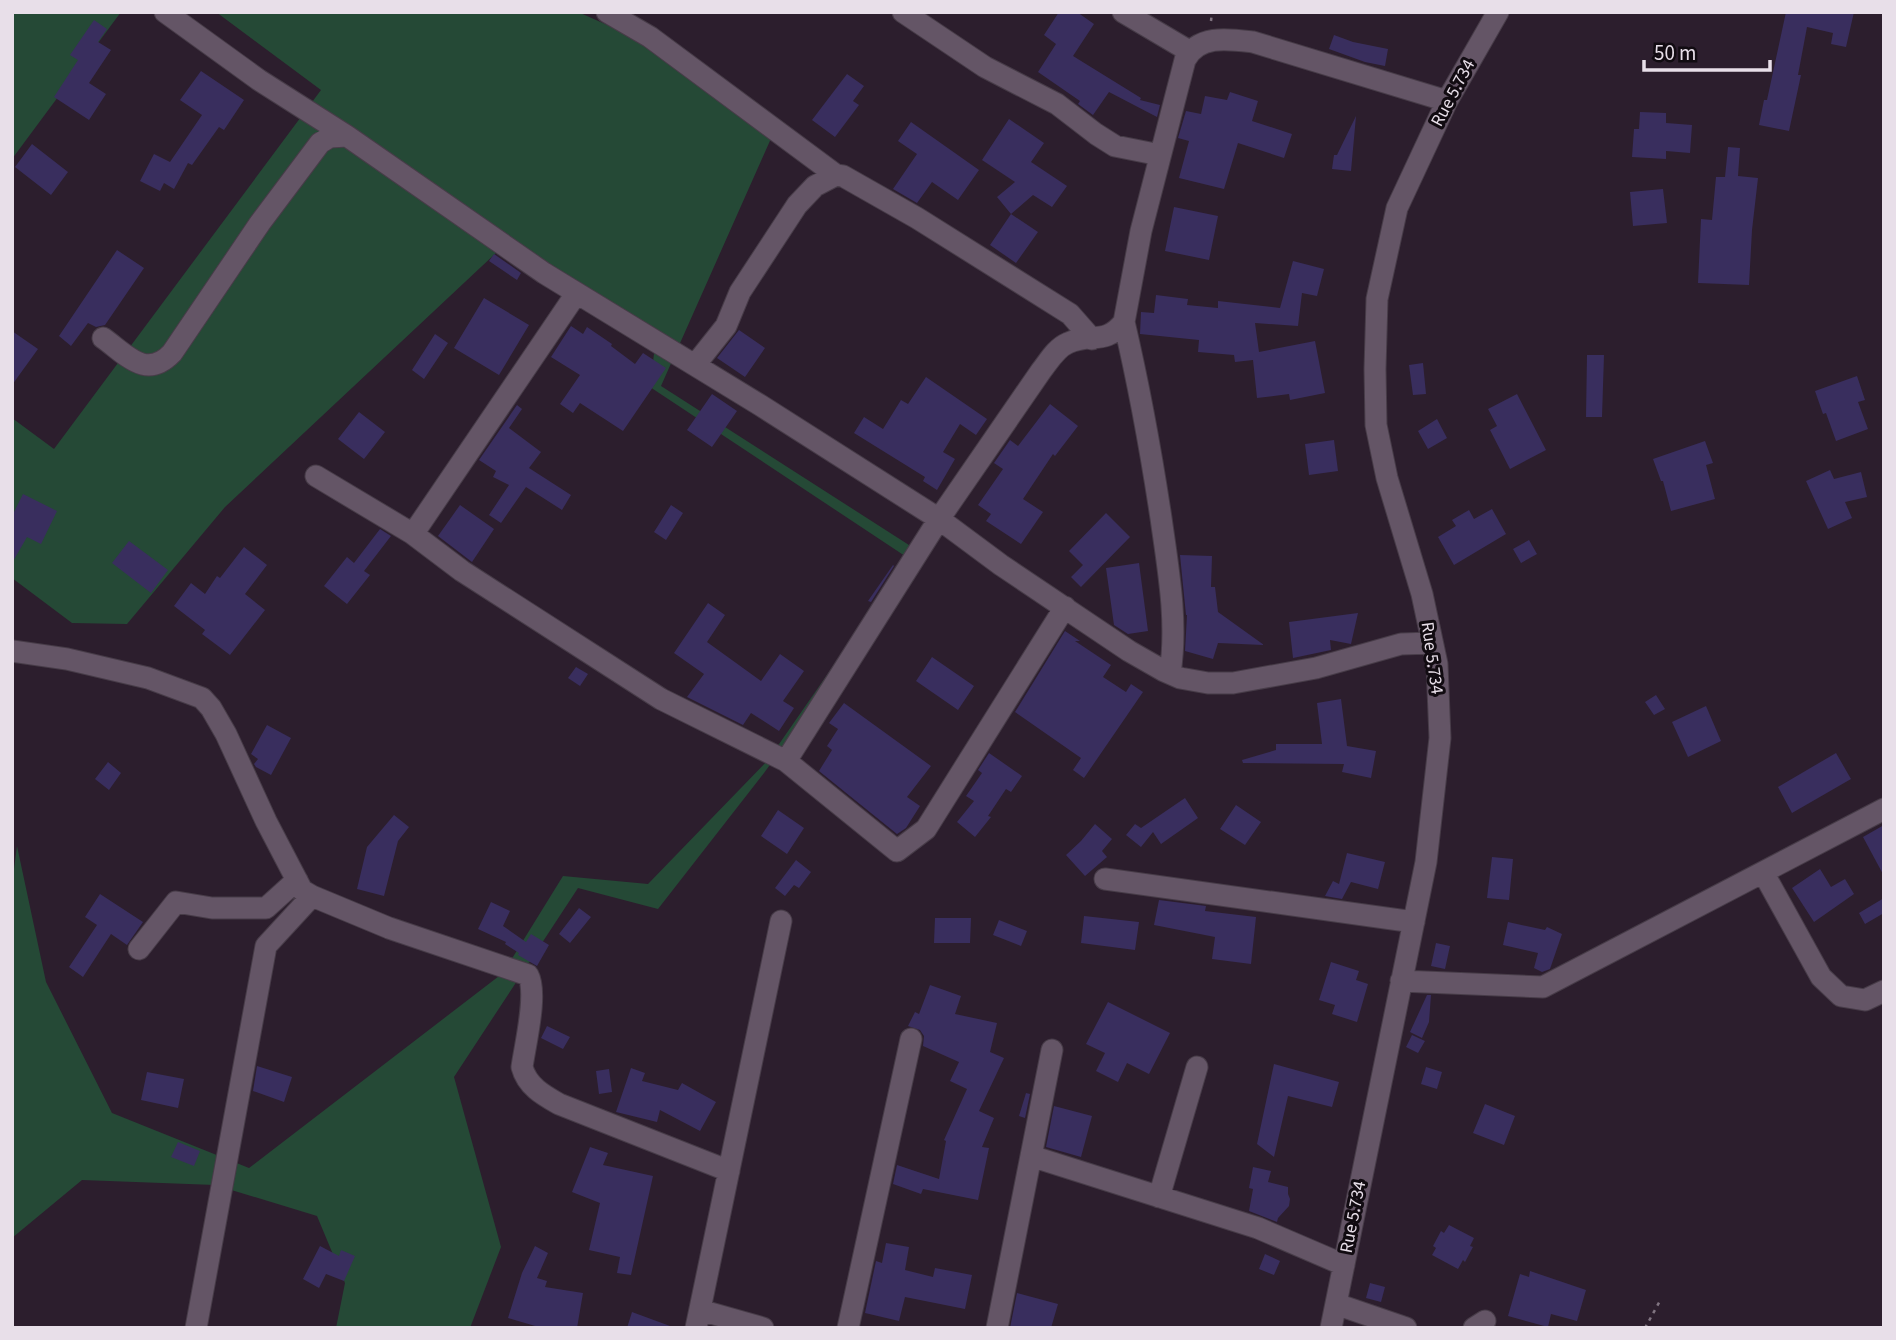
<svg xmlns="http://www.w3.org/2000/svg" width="1896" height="1340" viewBox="0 0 1896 1340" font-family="'Source Sans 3',sans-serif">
  <rect width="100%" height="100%" fill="#2c1e2d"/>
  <path fill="#254936" d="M12,12H121L12,159Z
    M216,12H578L668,52L773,134L661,386L923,554L764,773L658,909L578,888L454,1077L501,1247L470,1328H336L345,1283L317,1216L215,1185L82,1180L12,1238V884L17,846L46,982L112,1113L249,1168L503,973L563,876L648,884L768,760L908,558L650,387L657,329L497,252L225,507L127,624L72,623L12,578V418L54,449L321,90Z"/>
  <path fill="#392e5e" d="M1059,12H1077L1094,24L1073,56L1141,98L1140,100L1160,105L1157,117L1109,92L1093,115L1078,104L1080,101L1038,72L1056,44L1044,35Z
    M1786,12H1854L1846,47L1831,44L1833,33L1807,27L1798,75H1801L1789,131L1759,125L1764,100H1767Z
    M94,20L107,29L98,42L111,50L89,83L106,94L89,120L54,97L78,60L70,55Z
    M1334,35L1353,42L1388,49L1385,66L1365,62L1329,49Z
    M201,71L244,100L224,130L219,127L192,165L188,163L174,189L164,183L160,191L140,181L154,154L170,162L202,115L180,100Z
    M847,74L864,86L853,101L859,105L835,137L812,120Z
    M1230,92L1258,101L1252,121L1292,134L1284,158L1238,143L1224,189L1179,178L1189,141L1178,138L1186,111L1201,114L1205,96L1227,100Z
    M1640,112L1666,113V123L1692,125L1690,153L1666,151V159L1632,157L1634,129H1639Z
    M1356,116L1351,171L1332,169L1334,155H1337Z
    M1009,119L1044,143L1031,162L1067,186L1052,207L1033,195L1011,214L997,197L1015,182L982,160Z
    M911,122L979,170L958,200L932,182L917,203L893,189L917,154L898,141Z
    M32,144L68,172L51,195L15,167Z
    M1728,147L1740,148L1738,176L1758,178L1752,230L1749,285L1698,283L1701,219L1712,220L1716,177H1725Z
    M1663,189L1667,223L1633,226L1630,192Z
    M1174,207L1218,216L1209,260L1165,251Z
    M1011,214L1038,232L1016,263L990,245Z
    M117,250L144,268L105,325L96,327L88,323L71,346L59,336Z
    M494,254L521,273L517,280L489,261Z
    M1293,261L1324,269L1317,296L1302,293L1298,326L1255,323L1259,352L1315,341L1325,393L1290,400L1289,394L1257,398L1253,360L1235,362L1234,355L1198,352L1199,340L1140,334L1141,312L1154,313L1156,295L1188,299L1187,305L1218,308V301L1280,308Z
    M484,298L529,325L499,375L454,348Z
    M571,326L583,334L587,327L612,344L611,346L635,364L643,353L666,368L623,431L580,403L573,413L560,404L580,375L551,357Z
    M739,330L765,348L745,377L717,358Z
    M12,331L38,349L12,385Z
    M435,334L448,343L424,379L412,370Z
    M1587,355H1604L1602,417H1586Z
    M1423,363L1426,394L1413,395L1409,365Z
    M1857,376L1865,400L1858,402L1868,429L1836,441L1826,413L1823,414L1815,391Z
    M926,377L987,419L976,435L960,424L943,452L955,459L937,490L923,481L925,477L854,433L864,417L883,429L901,400L908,404Z
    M712,394L737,411L712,447L687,430Z
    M1517,394L1546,450L1510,469L1490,430L1497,426L1488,409Z
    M1050,404L1078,426L1055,456L1053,454L1023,499L1043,512L1021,544L986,521L991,514L978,505L1003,469L994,463L1010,440L1018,446Z
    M517,405L522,409L509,428L541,452L529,468L571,495L562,510L526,487L501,523L489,515L509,485L493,477L496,471L479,460Z
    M359,412L385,432L364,459L338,439Z
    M1437,419L1447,438L1428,449L1418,431Z
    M1334,440L1338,471L1309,475L1305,444Z
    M1705,441L1713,463L1706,465L1715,499L1671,511L1663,481H1661L1653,459Z
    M1830,470L1834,479L1861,472L1867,497L1845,502L1852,518L1828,529L1806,481Z
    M23,494L57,511L41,544L27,537L12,563V516Z
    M460,505L494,529L472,562L438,536Z
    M671,505L683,513L666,540L654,532Z
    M1492,509L1506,534L1454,565L1438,537L1456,526L1452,520L1469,510L1474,519Z
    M1106,513L1130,537L1081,587L1071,577L1083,565L1069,551Z
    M380,529L391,536L364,571L370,575L347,604L324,586L347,557L354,563Z
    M1529,540L1537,554L1521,563L1513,549Z
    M129,541L168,570L151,593L112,563Z
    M244,547L267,565L245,594L265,610L230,655L202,634L205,630L174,606L191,583L205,594L217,576L220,578Z
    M1180,555L1212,556L1211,587H1215L1218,612L1264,645L1218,643L1213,659L1185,651L1187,615H1186Z
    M1139,563L1148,631L1128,634L1114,625L1106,568Z
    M893,565L894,566L871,602L868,601Z
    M708,603L725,615L707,642L761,681L780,654L804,671L783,701L794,708L779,731L751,713L743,725L687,697L704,674L674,653Z
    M1358,613L1351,644L1330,640L1331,650L1293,658L1289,622Z
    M1065,631L1080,641H1075L1111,665L1103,677L1126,692L1131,684L1143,692L1084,778L1073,770L1081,758L1015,712Z
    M932,657L974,686L958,710L916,681Z
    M576,667L588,674L580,686L568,678Z
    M1656,695L1665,709L1654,715L1645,702Z
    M1341,699L1347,746L1376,751L1371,778L1342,772L1344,764L1243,763L1242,760L1276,750V744H1322L1317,703Z
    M844,703L931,766L907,797L920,806L906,828L897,834L819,771L832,750L827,746L838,729L829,723Z
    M1706,706L1721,741L1688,757L1672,722Z
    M267,725L291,738L271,775L256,767L254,764L258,759L251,754Z
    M989,753L1022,776L1011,792L1006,789L988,816L991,817L975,837L957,822L974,801L966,796L982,773L978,770Z
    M1836,753L1851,779L1792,813L1778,787Z
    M108,762L121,773L109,790L95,779Z
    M1185,798L1198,818L1161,844L1153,832L1141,847L1126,835L1135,824L1141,828Z
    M1236,805L1261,822L1245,845L1220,829Z
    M778,810L804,828L787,854L761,836Z
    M394,815L409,827L398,841L384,896L357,889L367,847Z
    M1095,824L1112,839L1102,851L1107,857L1085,876L1066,855L1081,841Z
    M1884,825V876L1863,837Z
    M1347,853L1385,862L1378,889L1351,882L1342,899L1325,896L1333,881L1339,884Z
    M1492,857L1513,859L1509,900L1487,898Z
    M796,860L811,872L799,888L794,885L785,896L775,888Z
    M1820,869L1831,887L1845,879L1854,894L1814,922L1792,888Z
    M100,894L143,922L127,945L111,934L83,977L69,967L97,925L85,917Z
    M1884,898V913L1865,924L1859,913Z
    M1159,900L1206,906L1205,911L1256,917L1251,964L1212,959L1215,937L1154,925Z
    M491,902L510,911L503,926L526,942L531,934L549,945L537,966L518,955L519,953L505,944L506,942L478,929Z
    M579,908L591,917L570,943L559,934Z
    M1084,916L1139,922L1135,950L1081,943Z
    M935,918H971L970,943H934Z
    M999,920L1027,931L1021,946L993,935Z
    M1508,922L1545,930L1547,927L1562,934L1550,969L1542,972L1534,968L1538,953L1503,945Z
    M1436,943L1450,946L1445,969L1431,966Z
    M1331,962L1359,971L1356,980L1368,984L1357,1022L1332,1014L1335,1005L1319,1000Z
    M930,985L961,996L955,1014L997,1023L990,1052L1004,1058L979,1111L994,1118L982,1147L989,1148L978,1200L923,1189L921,1194L893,1184L897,1165L939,1179L946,1141L944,1140L967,1089L950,1081L959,1062L923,1046L924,1036L920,1030L908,1026L915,1012L919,1014Z
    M1427,995H1431L1429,1022L1422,1038L1410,1032Z
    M1108,1002L1170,1033L1149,1074L1127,1063L1118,1082L1096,1071L1105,1053L1086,1044Z
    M547,1026L570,1037L563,1049L541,1038Z
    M1412,1035L1425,1041L1418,1053L1406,1047Z
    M1274,1064L1339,1082L1332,1107L1288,1096L1274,1157L1257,1144Z
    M257,1066L292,1077L284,1102L253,1091Z
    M1426,1067L1442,1072L1437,1089L1421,1084Z
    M631,1068L645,1073L642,1081L678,1090L682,1083L716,1102L700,1131L660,1110L657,1122L616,1112Z
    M609,1069L612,1092L599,1094L596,1071Z
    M147,1072L184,1079L178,1108L141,1100Z
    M1026,1093L1030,1094L1025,1118L1019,1116Z
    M1485,1104L1515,1116L1504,1145L1473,1133Z
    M1054,1106L1092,1116L1081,1157L1046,1147Z
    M178,1142L200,1151L194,1166L171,1157Z
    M590,1147L608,1153L603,1165L653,1176L631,1275L617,1273L620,1257L589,1250L600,1203L572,1192Z
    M1253,1167L1271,1171L1268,1182L1288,1187V1194L1290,1199L1289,1206L1278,1218L1277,1222L1249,1211L1253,1189L1249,1188Z
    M1449,1225L1474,1238L1470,1246L1473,1247L1465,1262L1463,1260L1458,1269L1432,1255L1436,1248L1433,1246L1441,1231L1444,1233Z
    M886,1243L909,1247L905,1270L933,1277L935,1268L972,1275L965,1309L905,1297L899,1321L865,1313L876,1261L882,1263Z
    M320,1246L339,1256L341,1250L355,1256L344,1281L326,1274L319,1288L303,1279Z
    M535,1246L548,1253L537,1278L547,1281L545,1287L583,1293L577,1328H542L508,1318L522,1273Z
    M1265,1254L1280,1261L1274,1275L1259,1269Z
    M1530,1271L1586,1290L1577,1321L1551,1314L1548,1327L1508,1316L1520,1274L1529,1277Z
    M1370,1283L1385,1287L1381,1302L1366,1298Z
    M1017,1293L1058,1304L1051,1328H1010Z
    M632,1312L670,1326V1328H627Z"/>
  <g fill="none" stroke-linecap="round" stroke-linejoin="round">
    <g stroke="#473c48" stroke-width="23">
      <path id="minor" d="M165,12L259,80L347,136L544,273L760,405L939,519L1001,565L1129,651L1164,671L1180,678L1208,683H1233L1316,668L1401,644L1432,643
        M607,12L650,37L836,175L843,176L917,218L1070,314L1092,339
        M903,12L985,67L1057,104L1096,134L1115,146L1160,155
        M1123,12L1189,51
        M1124,322C1139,386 1151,452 1161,518C1168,568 1178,622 1170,673
        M103,338C127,355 146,380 172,353L260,223L320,143L330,137L347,136
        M695,365L726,326L740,292L797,205L815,186L836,175
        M316,476L413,534L462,571L661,699L786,761L939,519L1041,371C1049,361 1056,348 1068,343C1091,332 1105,346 1124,322L1141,231L1185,60C1198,34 1229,39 1253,42L1447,101
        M413,534L576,294
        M12,651L67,659L148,678L202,698L211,708L226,734L266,821L302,890L312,896L389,928L528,975C538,993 525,1045 522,1067C527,1086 543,1095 559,1104L729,1171
        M786,761L897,851L926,829L1065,607
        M1764,874L1821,977L1841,996L1865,1000L1884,991
        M1105,879L1414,922
        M139,949L176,902L212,908H266L297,880
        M1401,981L1543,987L1884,809
        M1031,1156L1258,1228L1344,1265
        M1159,1197L1197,1067
        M1336,1304L1406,1328
        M700,1310L763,1328
        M196,1328L266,946L312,896
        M696,1328L781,921
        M848,1328L911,1039
        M997,1328L1052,1050
        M1331,1328L1426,862L1440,738L1437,664L1422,594L1387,478L1376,425L1375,369L1377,299L1397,208L1447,101L1498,12
        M1474,1328L1485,1321"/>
    </g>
    <path stroke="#807481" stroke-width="2.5" stroke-dasharray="3.5 5" stroke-linecap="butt" d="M1211,21L1212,12
      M1645,1328L1661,1299"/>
    <use href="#minor" stroke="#645566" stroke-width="21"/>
  </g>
  <g text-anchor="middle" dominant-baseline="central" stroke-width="6" stroke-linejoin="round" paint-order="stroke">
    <g font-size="18" fill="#e8dfe9" stroke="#110b11">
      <text transform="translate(1453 93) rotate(-62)">Rue 5.734</text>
      <text transform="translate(1432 658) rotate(82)">Rue 5.734</text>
      <text transform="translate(1353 1217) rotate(-79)">Rue 5.734</text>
    </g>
  </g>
  <rect width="1896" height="1340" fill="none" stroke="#e8dfe9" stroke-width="28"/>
  <path d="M1644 60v10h126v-10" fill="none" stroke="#e8dfe9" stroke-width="3.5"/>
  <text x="1654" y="60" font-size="21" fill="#e8dfe9" stroke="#110b11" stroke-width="5" paint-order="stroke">50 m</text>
</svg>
